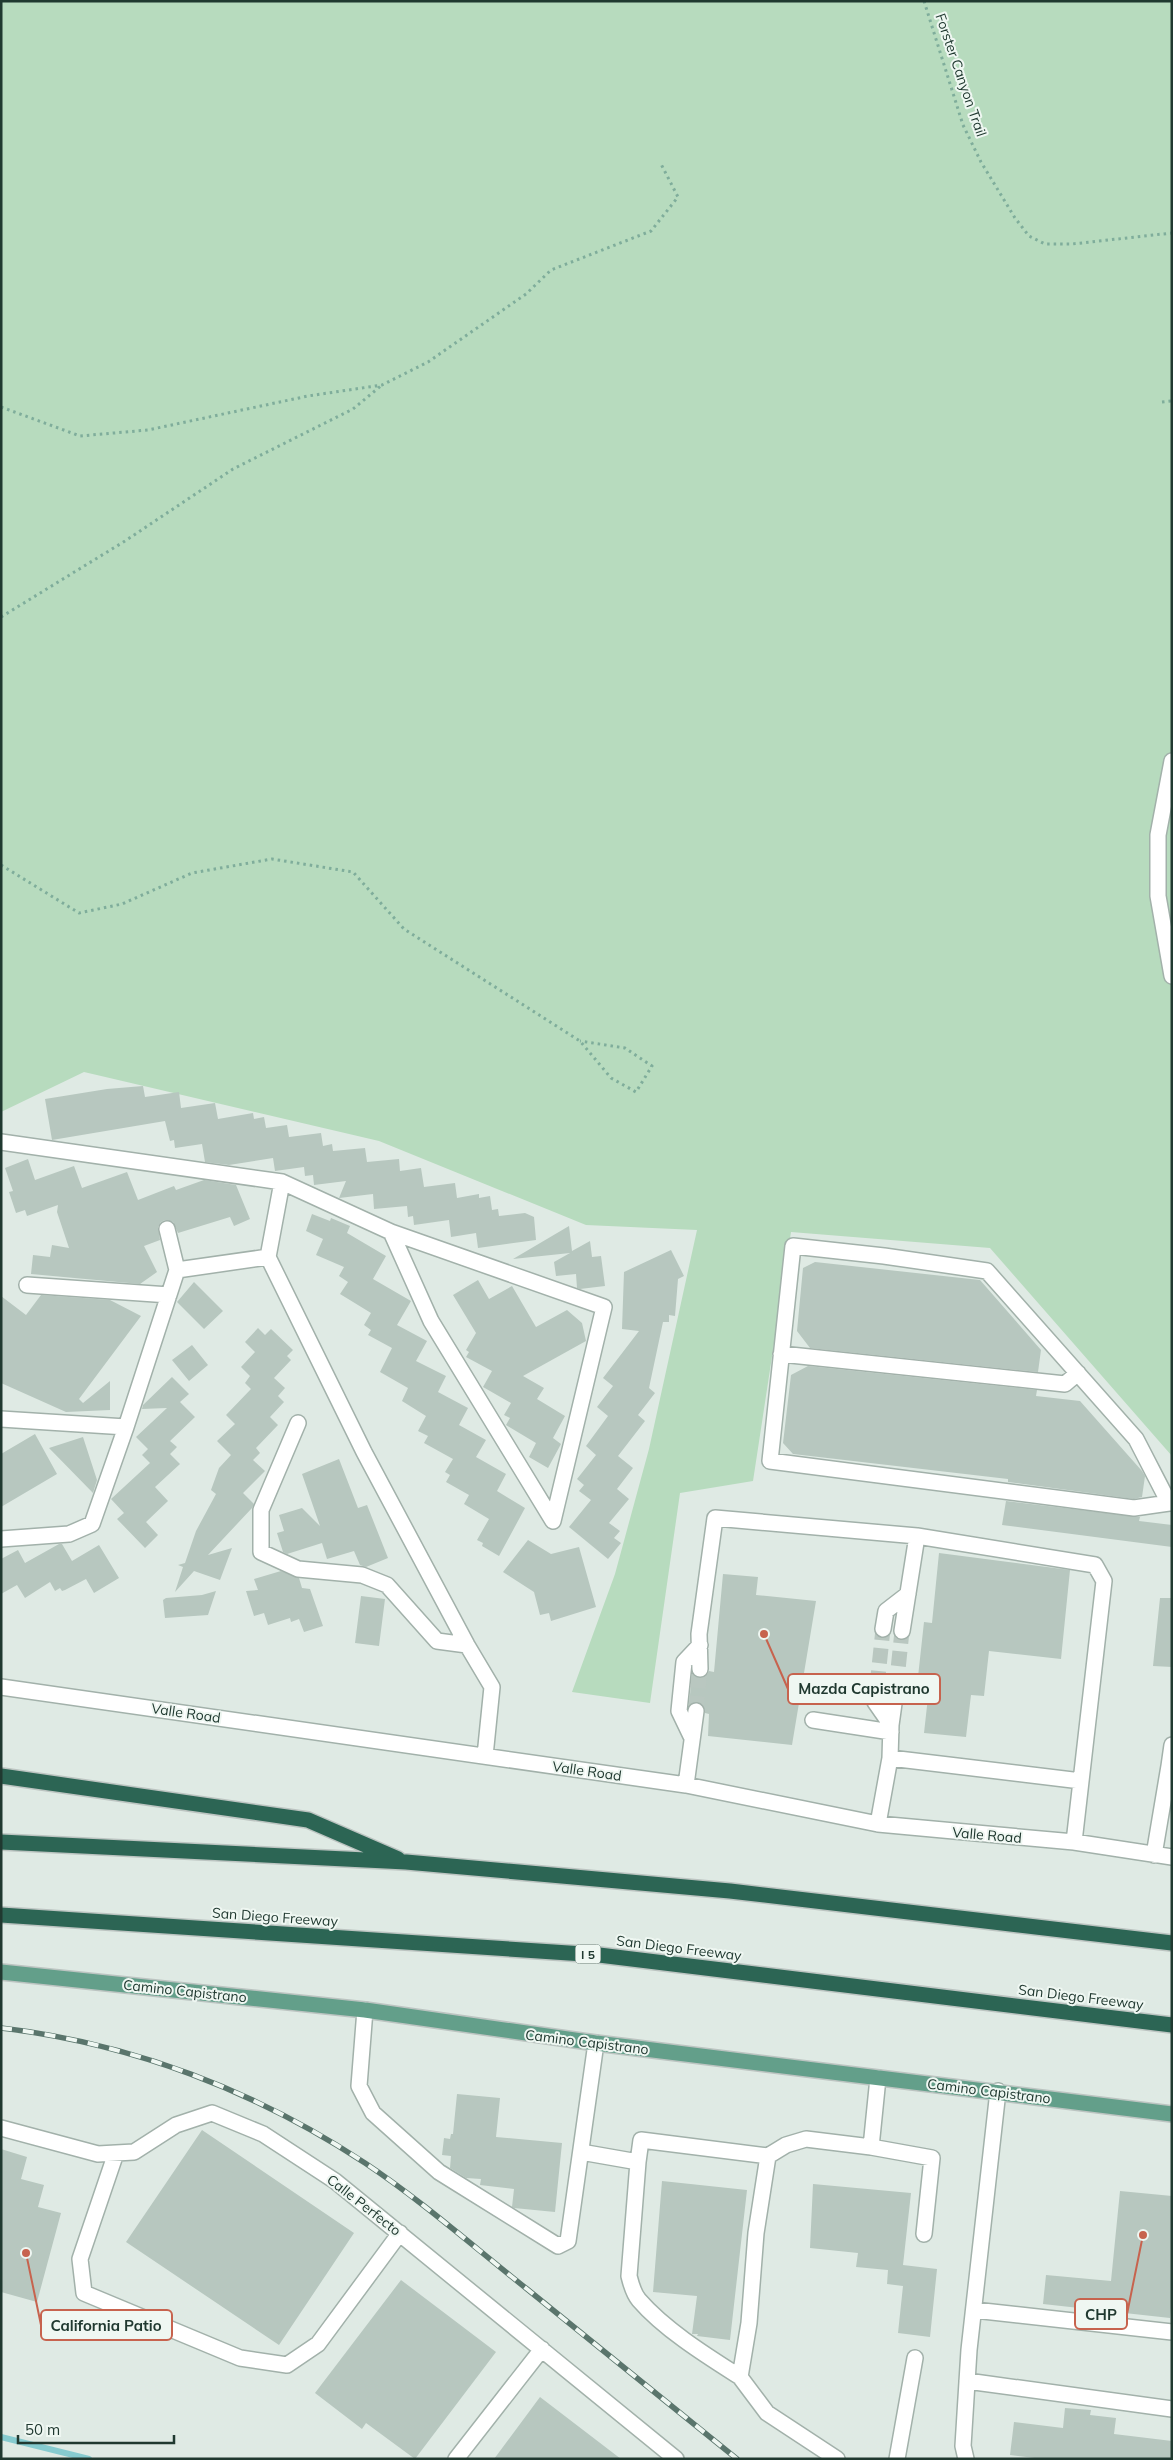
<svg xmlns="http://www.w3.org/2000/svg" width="1173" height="2460" viewBox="0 0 1173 2460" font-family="Mulish,sans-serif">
  <rect width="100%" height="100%" fill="#dfeae4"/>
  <path fill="#b7dbbe" d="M1,1H1172V1456L990,1248L791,1232L753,1481L680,1493L650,1703L572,1692L615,1574L649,1449L697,1230L586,1225L379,1141L84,1072L1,1112Z"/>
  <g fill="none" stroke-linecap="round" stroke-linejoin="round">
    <path stroke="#86cbcf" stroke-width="6" d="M1,2437L89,2459"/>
  </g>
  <path fill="#b7c7bf" d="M143,1086L145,1097L179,1092L181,1108L215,1103L218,1119L253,1113L254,1119L264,1117L266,1128L287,1125L289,1137L321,1133L323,1146L332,1144L333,1151L365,1148L367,1162L399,1159L400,1171L421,1168L424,1187L455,1183L457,1198L479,1194V1198L490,1196L492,1210L498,1209L499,1216L525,1213L534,1217L536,1240L478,1248L476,1233L451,1237L449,1220L414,1225L413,1216L408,1217L407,1206L374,1209L373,1194L339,1198L346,1181L314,1185L313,1175L305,1176L304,1167L275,1171L273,1158L229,1165L205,1162L202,1144L175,1148L174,1140L170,1141L165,1121L52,1140L45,1099L107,1089Z
    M28,1159L35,1180L74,1166L82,1188L127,1172L138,1200L174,1186L176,1190L204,1180L236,1185L250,1219L234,1226L230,1217L178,1233L173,1222L165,1220L161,1222L158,1227L160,1240L144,1246L157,1272L140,1284L31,1274L33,1255L50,1257L52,1245L69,1248L57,1212L58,1205L27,1216L25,1210L16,1213L9,1192L13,1191L5,1168Z
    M312,1214L330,1221L331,1218L350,1226L347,1233L386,1256L373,1279L411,1301L397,1325L427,1341L416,1361L446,1376L438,1392L468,1408L459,1425L486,1440L476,1457L506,1474L497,1491L525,1508L499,1556L482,1546L483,1543L477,1540L489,1519L464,1504L469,1495L446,1482L450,1475L445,1472L453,1459L424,1443L428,1436L418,1431L426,1416L402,1401L408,1388L380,1372L392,1348L368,1335L371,1330L364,1325L371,1313L340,1294L348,1282L339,1276L344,1267L316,1255L323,1239L306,1231Z
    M569,1226L572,1251L590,1241L592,1257L601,1256L605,1286L580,1289L577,1288L576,1274L556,1276L554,1262L570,1253L513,1259Z
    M671,1250L684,1276L678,1279L675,1316L669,1315V1322H663L649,1388L655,1393L638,1415L645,1421L618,1456L633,1468L617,1489L629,1499L609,1523L620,1531L614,1538L621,1543L608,1559L569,1527L591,1500L579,1491L584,1485L577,1479L596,1455L586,1446L608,1416L597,1407L613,1386L603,1378L639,1331L622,1329L624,1272Z
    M815,1262L980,1280L1041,1350L1038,1372L810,1348L797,1331L803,1268Z
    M478,1280L489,1299L512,1286L536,1327L567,1310L582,1323L586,1341L523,1376L544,1388L537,1399L565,1416L553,1438L561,1444L548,1468L529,1457L536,1443L506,1425L510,1418L504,1415L511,1403L483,1387L492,1371L466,1357L469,1352L466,1350L476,1333L453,1295Z
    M194,1282L223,1311L204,1329L177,1302Z
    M41,1295L110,1300L141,1316L79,1399L83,1403L110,1381V1410L66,1412L1,1383V1296L26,1315Z
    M258,1328L265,1335L271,1329L293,1350L287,1356L291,1360L274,1378L285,1388L278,1396L284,1402L270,1417L278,1425L256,1448L260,1453L253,1460L265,1471L243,1493L254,1504L252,1508L208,1555L232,1548L220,1580L194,1571L175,1592L183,1567L178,1565L185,1563L196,1531L216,1494L211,1490L219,1468L231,1455L217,1441L235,1424L226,1415L251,1389L245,1383L250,1376L241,1367L255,1352L245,1342Z
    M192,1345L208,1365L189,1381L172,1360Z
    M808,1366L1037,1390L1036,1396L1080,1401L1142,1471L1145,1476L1142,1497L1134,1499L1008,1482V1479L793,1454L783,1443L791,1375Z
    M172,1377L189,1394L180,1402L195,1417L170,1441L177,1447L170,1454L180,1464L155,1487L168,1501L146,1522L158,1535L145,1548L117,1519L124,1513L111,1499L150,1463L142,1455L148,1449L136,1437L167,1408L142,1409L143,1405Z
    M35,1434L57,1474L1,1507V1454Z
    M83,1437L97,1480L93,1493L49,1448Z
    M339,1459L358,1508L367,1505L388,1558L366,1567L360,1565L354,1551L327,1559L322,1543L287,1554L283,1552L277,1533L284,1531L279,1515L302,1508L320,1526L302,1474Z
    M1006,1501L1140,1517L1139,1521L1172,1525V1547L1002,1525Z
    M528,1540L551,1554L579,1547L596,1607L551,1621L549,1613L540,1615L534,1592L503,1572Z
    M59,1544H62L72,1561L99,1545L119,1578L94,1593L86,1579L65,1590L62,1591L60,1588L55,1591L50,1582L25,1598L17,1585L1,1594V1559L18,1550L25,1563Z
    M939,1553L1070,1570L1061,1659L989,1651L984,1696L971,1695L966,1737L924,1733L929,1688L917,1686L924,1622L932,1623Z
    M281,1571L299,1578L302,1588L310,1589L323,1626L304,1632L299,1619L291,1622L290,1618L268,1625L264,1613L254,1616L246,1591L258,1590L254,1579Z
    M723,1574L758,1577L756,1595L816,1601L792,1745L708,1736L709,1714L705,1713L701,1703L697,1702L689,1705L692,1674L701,1678L705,1677L709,1671L714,1672Z
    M216,1591L208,1615L165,1618L163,1600L166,1598L202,1595Z
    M361,1596L385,1599L379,1646L355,1643Z
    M1160,1598H1172V1667L1153,1666Z
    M457,2094L500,2098L496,2137L562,2143L555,2212L514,2208L512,2207L514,2189L480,2185L481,2179L466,2178L450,2168L451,2156L442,2155L444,2138L450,2139L451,2134H453Z
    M202,2130L354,2233L279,2345L126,2242Z
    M1,2149L27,2157L21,2179L44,2185L38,2207L61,2213L37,2302L1,2292Z
    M662,2181L747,2190L730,2340L697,2336L698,2334H692L697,2296L653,2292Z
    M813,2184L911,2193L903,2265L937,2269L930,2337L898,2333L903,2286L887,2284L888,2270L856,2267L858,2253L810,2248Z
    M1120,2191L1172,2196V2297L1170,2318L1043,2304L1046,2275L1111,2281Z
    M401,2280L496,2352L415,2459L366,2423L362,2429L315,2393Z
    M540,2397L621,2459H494Z
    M1065,2408L1091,2410L1090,2415L1116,2418L1114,2434L1172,2441V2459H1043L1010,2455L1014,2422L1063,2428Z"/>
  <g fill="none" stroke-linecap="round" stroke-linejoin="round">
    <path stroke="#b9c7c0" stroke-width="15" stroke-dasharray="15 8" stroke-linecap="butt" d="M877,1686L883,1629
      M896,1689L902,1631
      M696,1711L700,1669"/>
    <g stroke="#a2b1aa" stroke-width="18">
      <path id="minor" d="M1172,761L1158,835V896L1172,976
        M1,1142L282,1182L391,1232
        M167,1229L177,1270L268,1257L364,1452L467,1645L492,1687L485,1756
        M391,1232L604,1307L553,1521L431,1321Z
        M268,1257L282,1182
        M27,1285L169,1295
        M781,1354L1065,1384L1078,1373
        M1,1419L126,1427L92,1524L69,1534L1,1539
        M298,1423L261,1510V1552L298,1569L362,1575L387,1585L437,1641L467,1645
        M126,1427L177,1270
        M1169,1503L1134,1508L770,1461L793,1246L884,1256L987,1271L1136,1439L1169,1503H1172
        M883,1629L886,1611L908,1594
        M902,1631L917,1536
        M700,1669L699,1634L715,1518L917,1536L1095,1565L1104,1581L1074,1842
        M877,1686L875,1702L891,1725
        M1,1687L686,1785L878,1824L1074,1842L1172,1857
        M813,1720L891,1732
        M691,1736L679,1711L684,1662L700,1645
        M890,1758L891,1725L896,1689
        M1169,1766L1172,1745
        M686,1785L696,1711
        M878,1824L890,1758L1081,1781
        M1154,1855L1169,1766L1172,1767
        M365,2010L359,2086L373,2113L439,2172L558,2246L568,2241L596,2043
        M1,2128L98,2154L134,2152L176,2125L212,2113L263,2134L335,2181L676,2459
        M871,2147L932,2158L924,2234
        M581,2152L638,2162L641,2140L768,2156L756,2233L749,2323L740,2377C707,2356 665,2330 639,2300C633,2293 631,2284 629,2276L638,2162
        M116,2153L80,2259L84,2293L240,2358L287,2365L318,2344L400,2233
        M768,2156L786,2145L806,2139L871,2147L878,2078
        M974,2310L1172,2332
        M740,2377L767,2413L837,2459
        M967,2381L1172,2409
        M456,2459L542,2349
        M897,2459L915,2358
        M966,2459L963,2446L969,2350L998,2091"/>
    </g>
    <g stroke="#bcc4c1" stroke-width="18">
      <path id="major" d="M1,1972L365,2010L596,2043L1172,2114"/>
    </g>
    <g stroke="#bcc4c1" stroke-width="18">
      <path id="highway" d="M1,1776L308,1820L398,1859
        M1,1842L406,1862L730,1891L1172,1943
        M1,1915L599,1955L1172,2025"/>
    </g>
    <path stroke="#7fad9b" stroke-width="3" stroke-dasharray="2.5 4" stroke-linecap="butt" d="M924,1L963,125L981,162L1015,218L1029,236L1045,244H1072L1172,233
      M1162,402L1172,401
      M1,407L80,436L148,430L308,396L382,385L428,362L526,294L551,270L651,231L678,197L661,164
      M1,617L125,541L233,469L353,409L382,385
      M1,865L79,913L122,904L192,873L272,859L353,872L404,929L580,1041L611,1078L636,1092L652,1066L625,1048L580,1041"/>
    <use href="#minor" stroke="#fff" stroke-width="15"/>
    <use href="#major" stroke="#639f8a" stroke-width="15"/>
    <use href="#highway" stroke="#2c6554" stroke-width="15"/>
    <g stroke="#5a756c" stroke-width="5.5">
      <path id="rail" d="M1,2028C131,2043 256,2091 365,2163C422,2201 474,2247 527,2289C597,2346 667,2402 737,2459"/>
    </g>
    <use href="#rail" stroke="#eff7f2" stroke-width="4" stroke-dasharray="11" stroke-linecap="butt"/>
  </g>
  <g text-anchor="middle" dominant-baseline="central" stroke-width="4" stroke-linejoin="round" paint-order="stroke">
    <rect fill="#eff7f2" stroke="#5e726a" stroke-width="1" x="575.5" y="1944.5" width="25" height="19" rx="4"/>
    <g font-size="12" font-weight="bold" fill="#203930">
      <text x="588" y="1954">I 5</text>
    </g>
    <g font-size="14" fill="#203930" stroke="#eff7f2">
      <text transform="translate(961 75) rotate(71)">Forster Canyon Trail</text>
      <text transform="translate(186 1713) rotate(8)">Valle Road</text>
      <text transform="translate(587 1771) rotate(8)">Valle Road</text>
      <text transform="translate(987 1835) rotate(5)">Valle Road</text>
      <text transform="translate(275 1917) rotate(4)">San Diego Freeway</text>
      <text transform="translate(679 1948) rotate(7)">San Diego Freeway</text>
      <text transform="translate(185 1991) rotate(6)">Camino Capistrano</text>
      <text transform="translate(1081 1997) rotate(7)">San Diego Freeway</text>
      <text transform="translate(587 2042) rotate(7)">Camino Capistrano</text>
      <text transform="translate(989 2091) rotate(7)">Camino Capistrano</text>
      <text transform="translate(364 2205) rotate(38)">Calle Perfecto</text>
    </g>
  </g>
  <path fill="none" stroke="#c7634e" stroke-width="2" d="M764 1634L788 1689M1143 2235L1127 2314M26 2253L41 2325"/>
  <g fill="#c7634e" stroke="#eff7f2" stroke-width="2">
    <circle cx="764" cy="1634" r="5"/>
    <circle cx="1143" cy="2235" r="5"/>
    <circle cx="26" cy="2253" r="5"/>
  </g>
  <g fill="#eff7f2" stroke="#c7634e" stroke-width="2">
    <rect x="788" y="1674" width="152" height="30" rx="5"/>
    <rect x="1075" y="2299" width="52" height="30" rx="5"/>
    <rect x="41" y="2310" width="131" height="30" rx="5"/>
  </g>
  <g font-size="15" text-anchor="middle" font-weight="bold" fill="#203930">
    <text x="864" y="1694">Mazda Capistrano</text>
    <text x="1101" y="2320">CHP</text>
    <text x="106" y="2331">California Patio</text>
  </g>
  <rect width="1173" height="2460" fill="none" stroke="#203930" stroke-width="5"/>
  <path d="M18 2435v8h156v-8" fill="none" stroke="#203930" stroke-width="2.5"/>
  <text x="25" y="2435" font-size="15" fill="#203930" stroke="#eff7f2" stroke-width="4" paint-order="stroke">50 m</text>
</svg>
